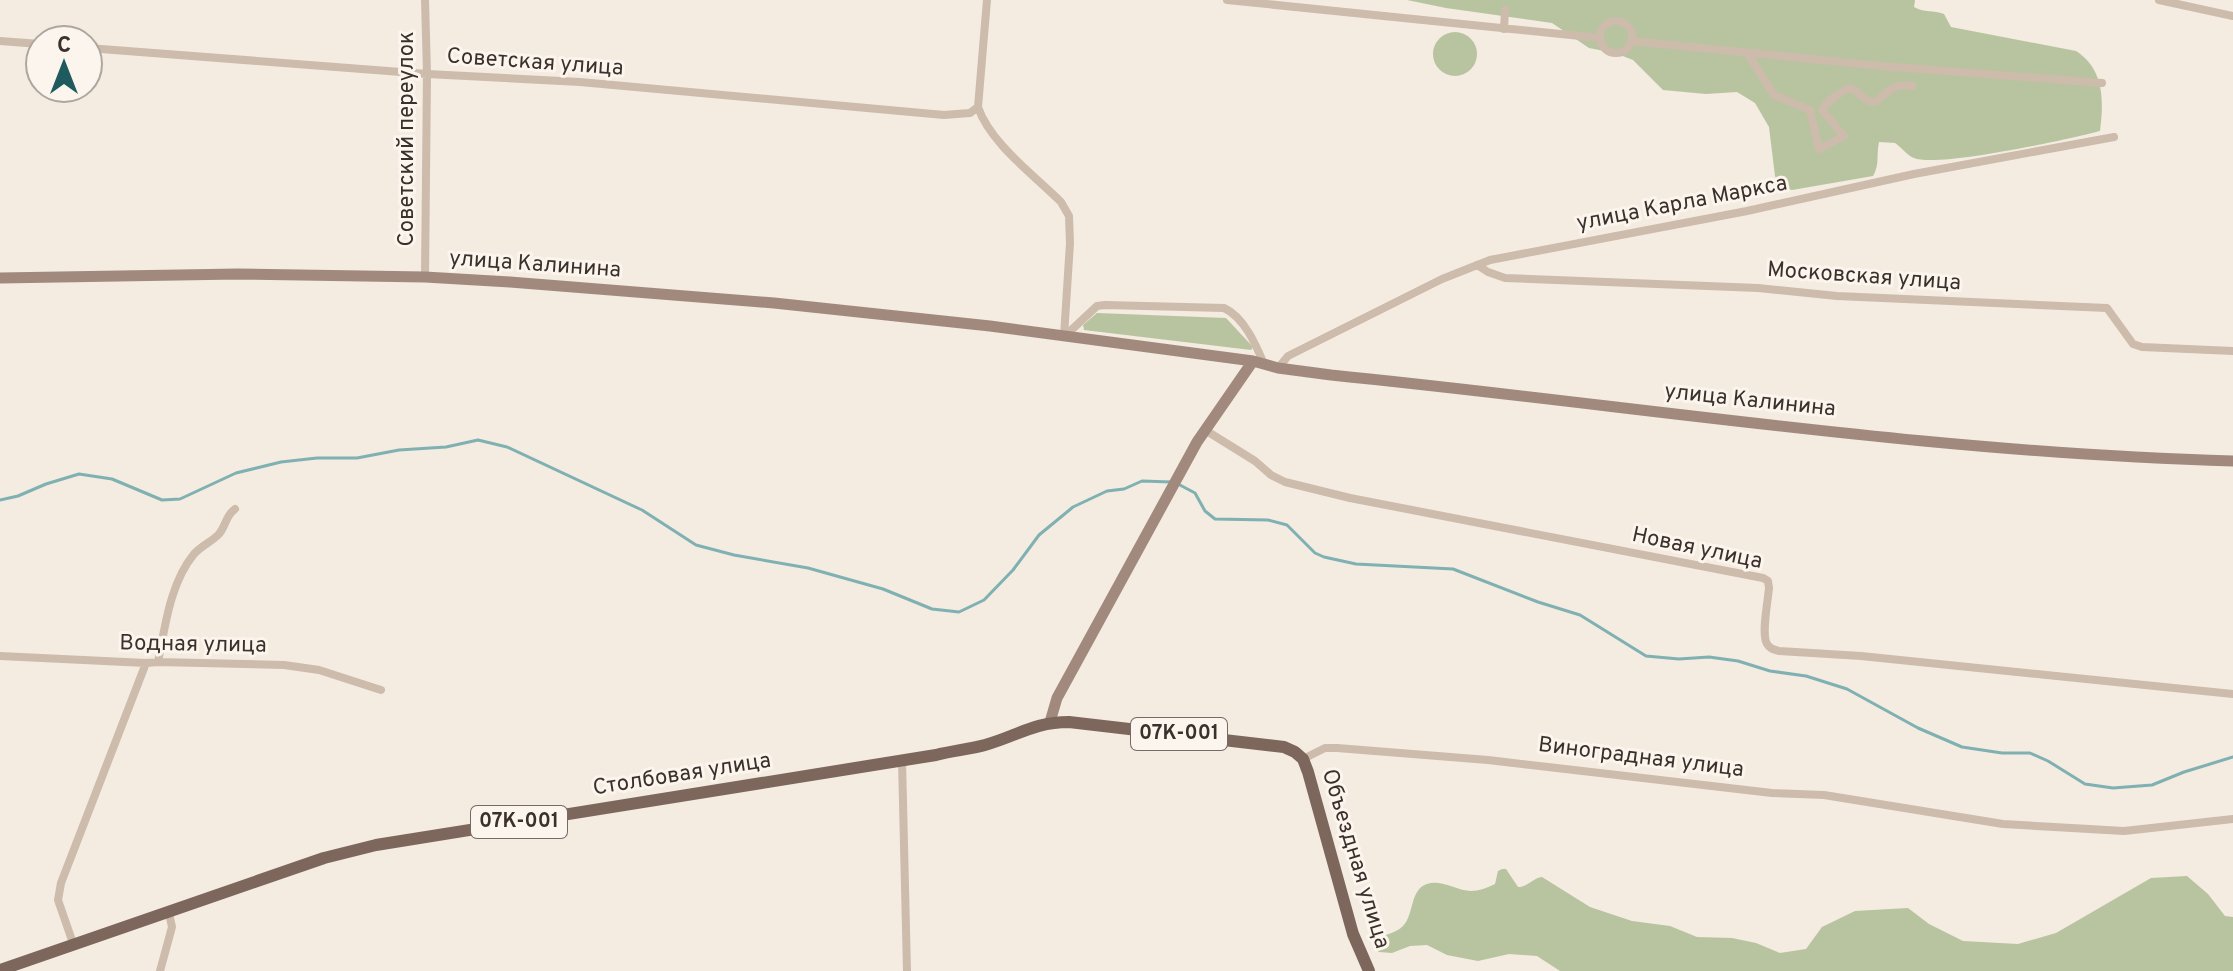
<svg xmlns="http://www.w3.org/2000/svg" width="2233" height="971" viewBox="0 0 2233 971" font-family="Overpass,sans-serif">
  <rect width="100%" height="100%" fill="#f4ebe1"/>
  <path fill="#b8c4a0" d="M1407,0H1915L1914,7C1924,13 1933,10 1944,14L1951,27L2076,51C2104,69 2104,100 2100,131C2071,139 1936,168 1914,158C1908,156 1901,147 1895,143L1879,142C1876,156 1880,164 1873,176L1792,190L1780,187L1775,176L1769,127L1755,103L1737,92L1706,94L1663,90L1633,60L1615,53L1589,48L1552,23L1446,8Z
    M1433 54a22 22 0 1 1 44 0a22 22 0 1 1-44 0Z
    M1097,313L1226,318L1253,347L1251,350L1084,330L1083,325Z
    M1502,869H1506L1518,887C1528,887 1533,878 1542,877L1590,907L1632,921L1670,926L1697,937L1732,938L1756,943L1780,953L1806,949L1822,927L1855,911L1908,908L1929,924L1963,941L2018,944L2056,933L2151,878L2187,876L2208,894L2225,916L2233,917V971H1560L1537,956L1509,954L1478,961L1447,955L1427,945L1410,946L1392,953L1379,952L1373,948L1374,939C1383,935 1395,934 1403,926C1414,915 1410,889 1427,884C1441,879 1457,891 1471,891C1479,891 1487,888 1495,884L1498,871Z"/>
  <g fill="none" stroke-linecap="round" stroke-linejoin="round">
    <path stroke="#7fb0b2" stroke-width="3" d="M1178,484L1195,493L1205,511L1215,519L1268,520L1287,525L1315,553L1324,557L1356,564L1453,569L1538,602L1580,615L1646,656L1679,659L1709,657L1738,661L1770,671L1806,676L1847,689L1918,728L1962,747L2002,753H2030L2048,761L2085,784L2113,788L2152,785L2184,772L2233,757
      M0,500L18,496L46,484L79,474L112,479L162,500L180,499L236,473L281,462L317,458H357L399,450L446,447L478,440L507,447L642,510L696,545L734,555L808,568L883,589L932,609L959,612L984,600L1013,570L1039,535L1073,507L1107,491L1124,489L1142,481L1171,482"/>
    <path stroke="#cdbbac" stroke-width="8" d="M987,0L978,107C990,143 1034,175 1061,202L1069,216L1070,243L1064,336
      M1227,0L1600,38
      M2159,0L2233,16
      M1600 37a16 16 0 1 1 32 0a16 16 0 1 1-32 0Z
      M1504,29L1505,10
      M0,41L40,44
      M1631,41L1882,66L2102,83
      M88,48L427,74L580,82L944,115L970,113L978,107
      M1747,53L1774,95L1810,110L1819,149L1844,136L1822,110C1827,100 1840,93 1849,88C1860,90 1862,102 1875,102C1890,91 1892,83 1912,86
      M1477,265L1488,272L1505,278L1758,288L1837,296L2107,308L2133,344L2142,347L2233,351
      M425,277L427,74L425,0
      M1065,336L1097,306L1105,305L1224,308C1244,317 1256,345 1264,364
      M1278,368L1288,356L1442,279L1490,260L1747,211L1914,174L2114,137
      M1205,430L1255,461L1271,475L1285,482L1350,498L1763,578L1768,581L1769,588C1768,601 1761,634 1767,644C1770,649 1773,649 1779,651L1861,656L2233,694
      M0,656L146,663L158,662L284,665L319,670L381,690
      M158,662C165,627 170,583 194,554C201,546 211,542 218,535C226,527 225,516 235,509
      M1303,759L1325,748H1337L1488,760L1772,793L1824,795L2003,824L2124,831L2233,819
      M902,760L907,971
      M74,946L58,900L61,883L146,663
      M160,971L172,927L169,913"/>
    <path stroke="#a18a7d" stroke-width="11" d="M0,278L238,274L425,277L510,282L774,303L990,326L1253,361L1278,368L1331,375C1631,405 1931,453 2233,461
      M1050,722L1057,698L1197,442L1253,361"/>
    <path stroke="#7d675c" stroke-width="12" d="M0,970L324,858L376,845L936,755C952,751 970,749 985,745C1017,736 1034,722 1069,722L1284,747L1295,752L1303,759L1308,772L1353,934L1369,971"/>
  </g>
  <g text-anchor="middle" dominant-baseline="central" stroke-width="6" stroke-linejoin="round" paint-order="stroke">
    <g fill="#fbf5ee" stroke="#756b66" stroke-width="2">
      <rect x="1131" y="718" width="96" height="32" rx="6"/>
      <rect x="471" y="806" width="96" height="32" rx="6"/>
    </g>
    <g font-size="20" font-weight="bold" fill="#3b302b">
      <text x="1179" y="734">07К-001</text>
      <text x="519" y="822">07К-001</text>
    </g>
    <g font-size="22" fill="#3b302b" stroke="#fbf5ee">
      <text transform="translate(535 63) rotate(4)">Советская улица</text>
      <text transform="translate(407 139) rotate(-90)">Советский переулок</text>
      <text transform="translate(1682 204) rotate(-11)">улица Карла Маркса</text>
      <text transform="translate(535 265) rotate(4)">улица Калинина</text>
      <text transform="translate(1864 277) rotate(4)">Московская улица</text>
      <text transform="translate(1750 401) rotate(6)">улица Калинина</text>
      <text transform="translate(1697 549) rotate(12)">Новая улица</text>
      <text transform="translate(193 645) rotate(1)">Водная улица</text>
      <text transform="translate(1641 758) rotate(7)">Виноградная улица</text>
      <text transform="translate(682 775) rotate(-9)">Столбовая улица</text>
      <text transform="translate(1355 859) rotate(73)">Объездная улица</text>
    </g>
  </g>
  <g transform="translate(64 64)"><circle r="38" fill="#fbf5ee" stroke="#aea6a0" stroke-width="2"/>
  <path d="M0-6L14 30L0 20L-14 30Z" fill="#1f5a5e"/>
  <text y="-12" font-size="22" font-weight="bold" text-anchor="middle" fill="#3b302b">С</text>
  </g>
</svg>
